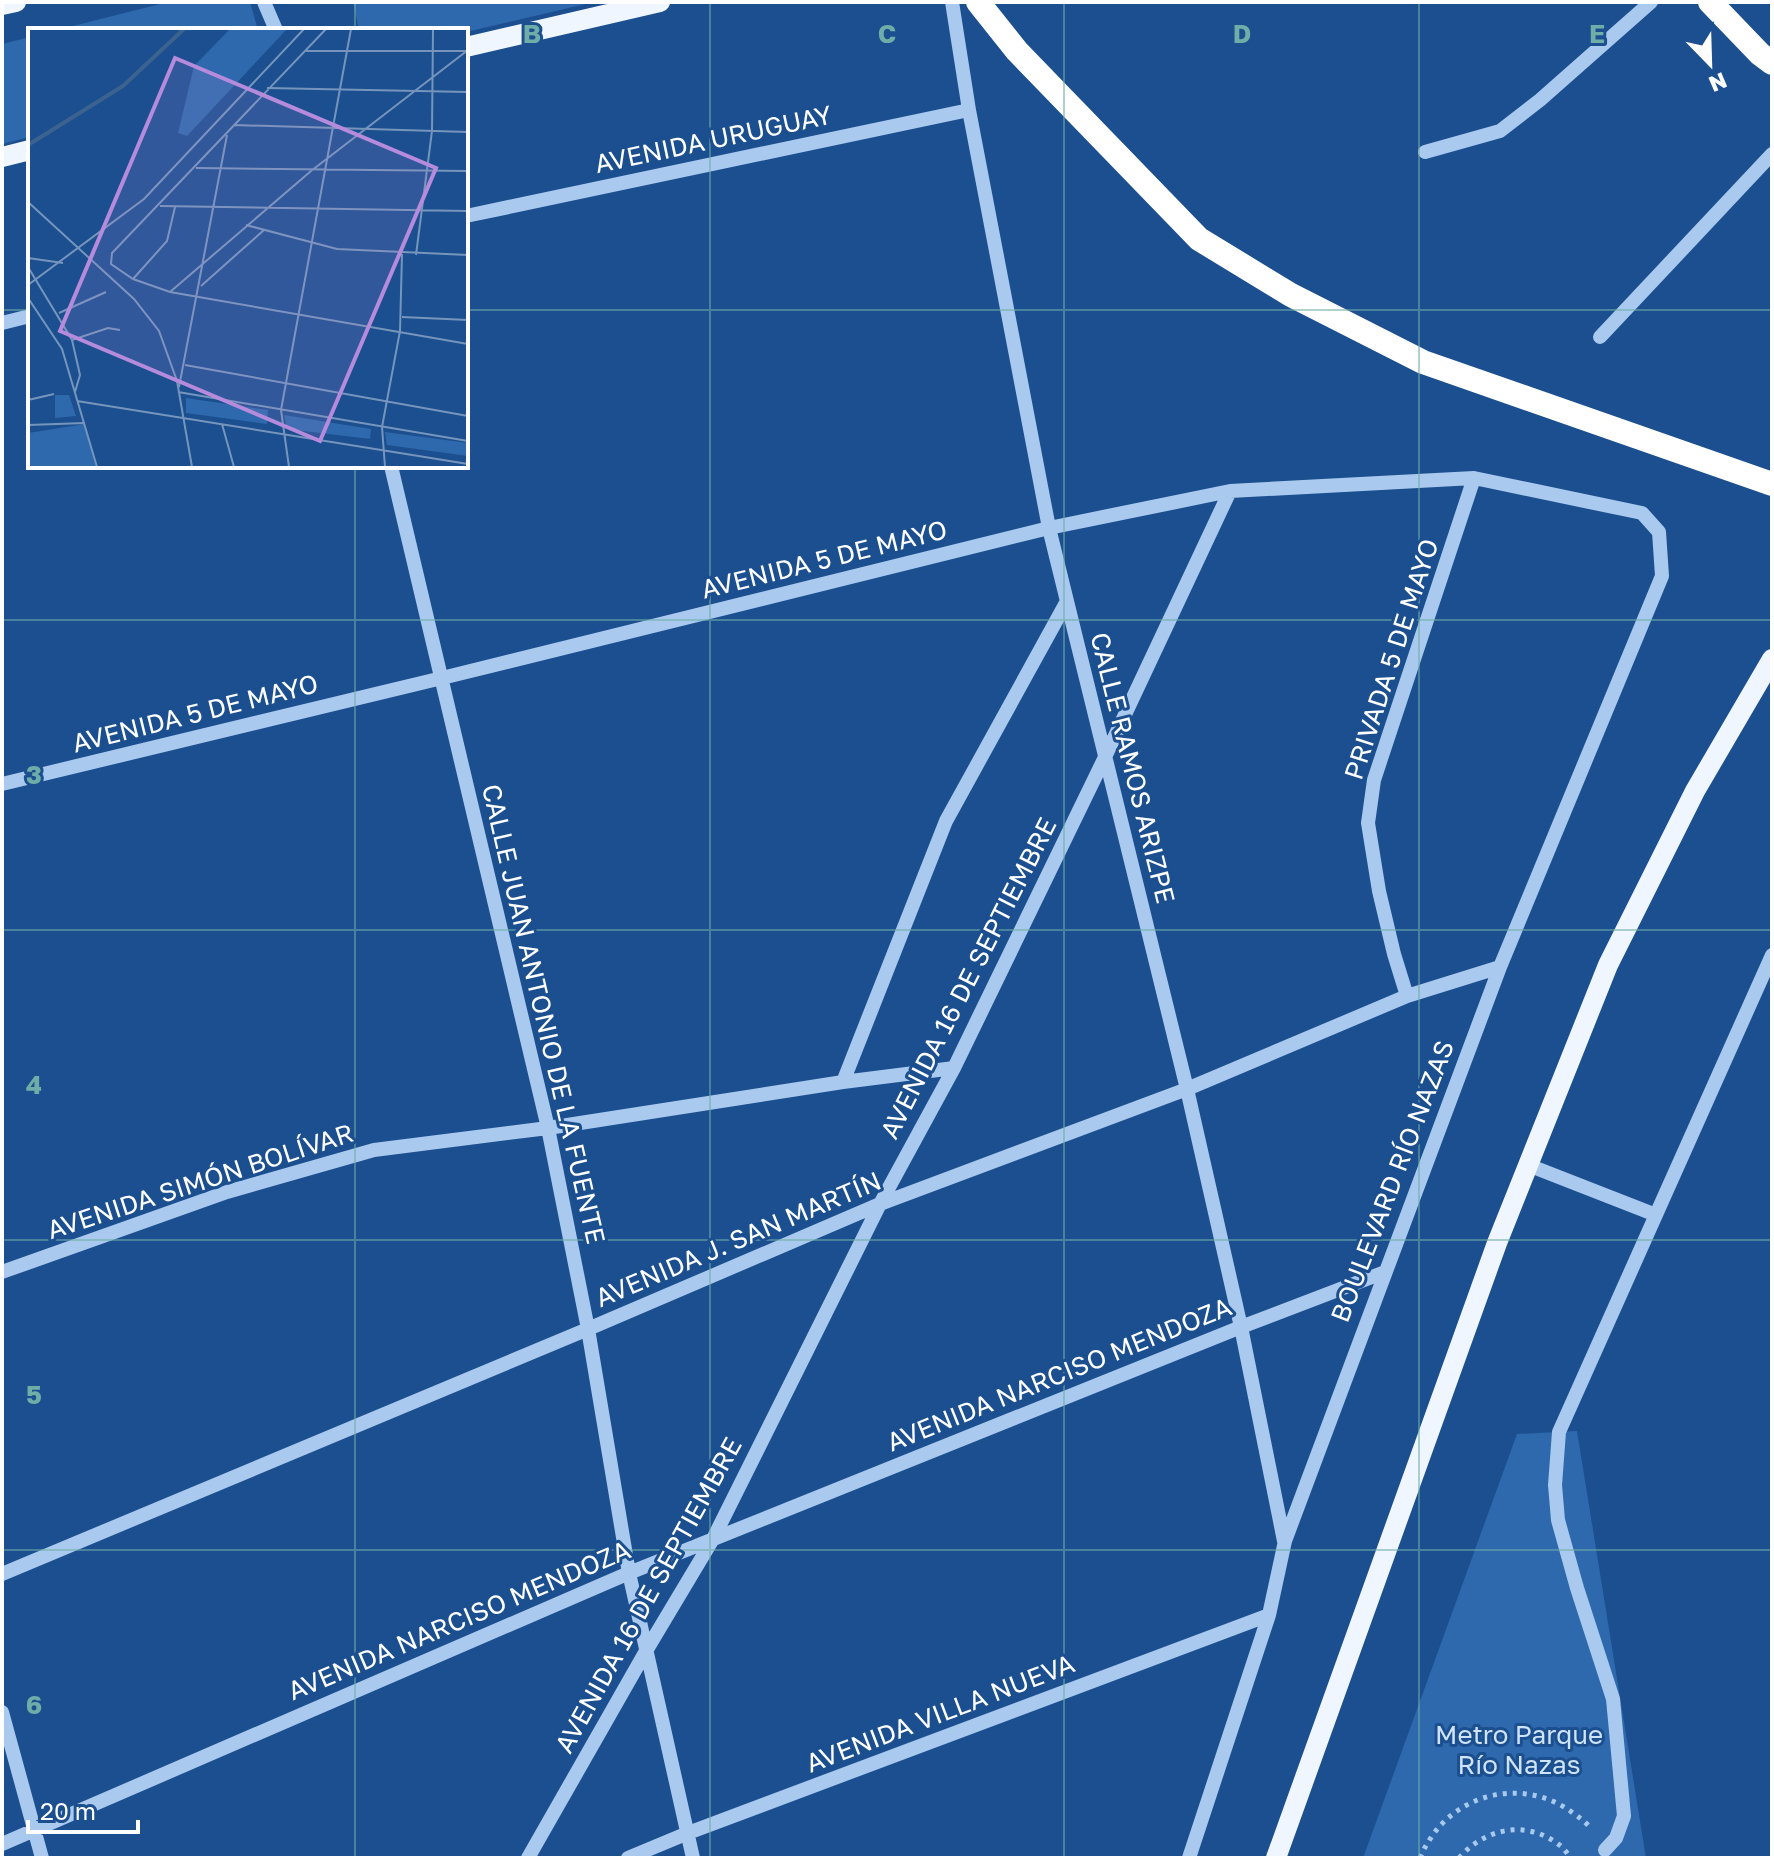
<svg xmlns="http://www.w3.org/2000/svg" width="1774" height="1860" viewBox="0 0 1774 1860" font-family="'Golos Text',sans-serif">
  <rect width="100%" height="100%" fill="#1b4f8f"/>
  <path fill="#2e69ad" d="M168,2H250L258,30H57Z
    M353,2H594L466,32V30H359Z
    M30,37V137L2,144V44Z
    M1577,1431L1646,1858H1363L1517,1434Z"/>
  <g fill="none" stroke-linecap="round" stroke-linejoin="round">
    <path stroke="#a9c9ee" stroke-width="5" stroke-dasharray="4 6" stroke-linecap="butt" d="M1420,1858C1423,1850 1427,1844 1432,1836C1464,1790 1528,1779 1573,1813C1580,1818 1586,1822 1591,1829
      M1459,1858C1484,1829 1525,1819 1558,1844C1563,1847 1567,1853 1571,1858"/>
    <path stroke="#a9c9ee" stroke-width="14" d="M264,2L276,30
      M952,2L969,110L1049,528L1187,1089L1241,1327L1284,1541
      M1425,152L1500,131L1540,100L1651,2
      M466,216L969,110
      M2,323L30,316
      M1600,337L1772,154
      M391,466L548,1128L588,1329L629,1573L693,1858
      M2,784L442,678L1049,528L1230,491L1474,478L1642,513L1659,532L1662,576L1500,967L1285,1541L1269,1615L1189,1858
      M1407,996L1394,954L1379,891L1368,823L1374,780L1474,478
      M843,1082L946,821L1066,603
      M1528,1165L1656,1215
      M2,1272L227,1192L374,1150L548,1128L843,1082L954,1068
      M2,1574L588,1329L880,1204L1187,1089L1407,996L1500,967
      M2,1712L42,1858
      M2,1844L629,1573L1241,1327L1385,1272
      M1605,1850L1616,1838L1624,1816L1613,1699L1577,1588L1558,1520L1555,1485L1559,1432L1772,955
      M528,1858L646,1651L713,1539L880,1204L954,1068L1106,755L1230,491
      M628,1858L688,1833L1269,1615"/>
    <path stroke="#f0f6ff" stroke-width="20" d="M2,5L16,2
      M466,47L660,2
      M2,157L30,150
      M1276,1858L1497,1243L1608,965L1695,791L1772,659"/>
    <path stroke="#fff" stroke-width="24" d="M978,2L1017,51L1199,239L1291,295L1423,362L1772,484
      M1710,2L1760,54L1772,63"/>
  </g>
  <path fill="none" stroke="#6fada8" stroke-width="2" stroke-opacity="0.55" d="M355,2V30M710,2V1858M1064,2V1858M1419,2V1858M2,310H30M466,310H1772M355,466V1858M2,620H1772M2,930H1772M2,1240H1772M2,1550H1772"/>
  <g text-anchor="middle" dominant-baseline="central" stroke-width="6" stroke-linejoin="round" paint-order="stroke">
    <g font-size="26" fill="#fff" stroke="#1b4f8f">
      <text transform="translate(713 139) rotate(-12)">AVENIDA URUGUAY</text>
      <text transform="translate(824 559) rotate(-14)">AVENIDA 5 DE MAYO</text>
      <text transform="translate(1391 659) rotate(-72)">PRIVADA 5 DE MAYO</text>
      <text transform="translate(195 713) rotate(-14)">AVENIDA 5 DE MAYO</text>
      <text transform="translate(1133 768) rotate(76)">CALLE RAMOS ARIZPE</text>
      <text transform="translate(968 978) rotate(-63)">AVENIDA 16 DE SEPTIEMBRE</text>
      <text transform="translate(544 1014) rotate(77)">CALLE JUAN ANTONIO DE LA FUENTE</text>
      <text transform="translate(200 1181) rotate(-18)">AVENIDA SIMÓN BOLÍVAR</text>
      <text transform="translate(1392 1181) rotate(-69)">BOULEVARD RÍO NAZAS</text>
      <text transform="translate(738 1239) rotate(-23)">AVENIDA J. SAN MARTÍN</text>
      <text transform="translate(1059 1374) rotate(-22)">AVENIDA NARCISO MENDOZA</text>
      <text transform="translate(648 1595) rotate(-61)">AVENIDA 16 DE SEPTIEMBRE</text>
      <text transform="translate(459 1620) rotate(-23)">AVENIDA NARCISO MENDOZA</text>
      <text transform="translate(940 1713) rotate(-21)">AVENIDA VILLA NUEVA</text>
    </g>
    <g font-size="26" fill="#cfe3fa" stroke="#1b4f8f">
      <text x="1519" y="1734">Metro Parque<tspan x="1519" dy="30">Río Nazas</tspan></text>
    </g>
  </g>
  <g transform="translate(28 28)">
    <rect width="440" height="440" fill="#1b4f8f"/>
    <path d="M202,1H259L159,108L150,105L166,38ZM27,367H41L48,388L27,390ZM158,370L240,382L239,396L158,385ZM256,387L343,401L342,411L259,401ZM57,396L68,439H0V405ZM357,404L440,415V428L359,417Z" fill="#2e69ad"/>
    <path fill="none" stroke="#3c6290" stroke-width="4" d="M0,117L95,58L156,1"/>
    <path fill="none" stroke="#7695bc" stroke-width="2" d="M298,1L84,225L83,236L105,251L142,264L440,316M278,23H440M239,60L440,64M206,97L440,104M168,140L440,143M0,174L106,271L131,303L149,353L164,439M132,178L440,183M218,197L309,221L440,227M388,227L404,103L405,1M0,230L35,235M0,239L44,312L52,347L47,364M105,251L139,213L147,179M0,257L116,171L276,1M173,258L236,202M142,264L283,143L440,22M0,270L34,321L69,439M31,285L78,264M374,289L440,292M44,312L80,300L92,302M157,337L440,388M151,359L199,107M150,364L440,413M0,372L26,366M49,373L440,436M194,396L206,439M0,397L57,395M261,439L253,382L323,1M357,439L354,399L372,303L374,226"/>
    <path fill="#b68bdc" fill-opacity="0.15" stroke="#b68bdc" stroke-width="4" d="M147,30L408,140L292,413L32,303Z"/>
    <rect width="440" height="440" fill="none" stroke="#fff" stroke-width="4"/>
  </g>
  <g font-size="26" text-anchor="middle" font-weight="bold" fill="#6fada8" stroke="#1b4f8f" stroke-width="6" stroke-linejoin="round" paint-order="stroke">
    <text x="532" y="43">B</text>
    <text x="887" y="43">C</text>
    <text x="1242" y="43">D</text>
    <text x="1597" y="43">E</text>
    <text x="34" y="784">3</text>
    <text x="34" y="1094">4</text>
    <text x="34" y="1404">5</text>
    <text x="34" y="1714">6</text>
  </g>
  <rect width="1774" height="1860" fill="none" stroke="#ffffff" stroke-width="8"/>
  <g transform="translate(1710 64) rotate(157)" stroke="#1b4f8f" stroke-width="6" paint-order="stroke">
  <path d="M0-6L14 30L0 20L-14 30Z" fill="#ffffff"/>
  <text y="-12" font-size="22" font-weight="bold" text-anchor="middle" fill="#ffffff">N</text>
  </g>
  <path d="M28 1820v12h110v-12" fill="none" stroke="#ffffff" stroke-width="4"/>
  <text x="40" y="1820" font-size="24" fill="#ffffff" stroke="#1b4f8f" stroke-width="6" paint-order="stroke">20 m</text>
</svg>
